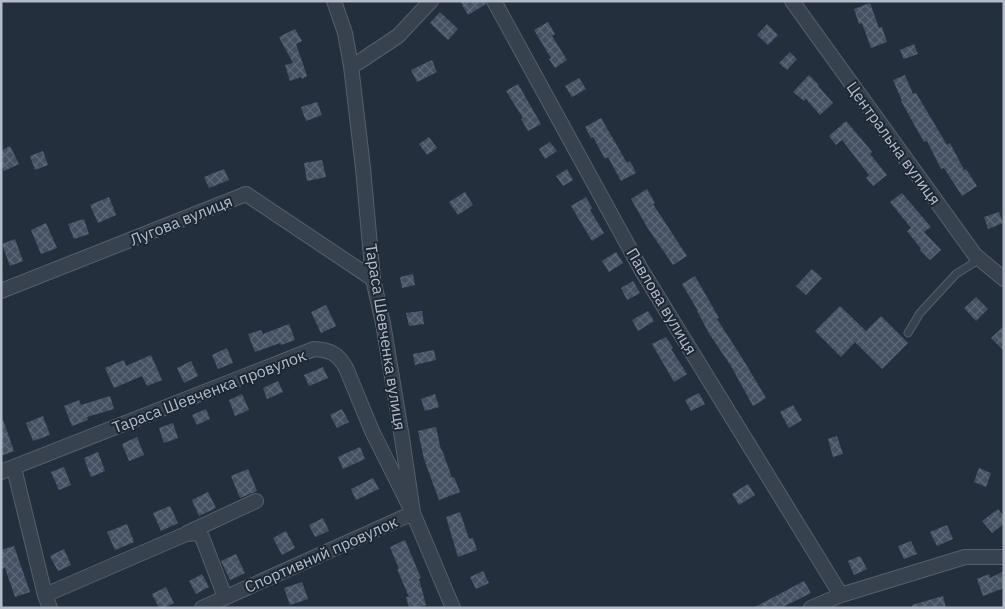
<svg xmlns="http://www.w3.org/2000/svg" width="1005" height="609" viewBox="0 0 1005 609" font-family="'IBM Plex Sans',sans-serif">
  <defs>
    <pattern id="building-cross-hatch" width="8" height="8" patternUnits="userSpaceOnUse" patternTransform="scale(1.25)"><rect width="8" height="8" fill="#455162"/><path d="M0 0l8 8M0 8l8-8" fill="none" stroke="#5d6877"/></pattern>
  </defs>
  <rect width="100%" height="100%" fill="#242f3e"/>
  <path fill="url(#building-cross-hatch)" d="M460,1H485L486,4L468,15Z
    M870,3L879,28L882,27L887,42L871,48L862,23L859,24L854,9Z
    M440,12L458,29L448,40L430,23Z
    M548,22L555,34L552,36L567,60L555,68L549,59L551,58L534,30Z
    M767,24L778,35L768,45L757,35Z
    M295,29L302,41L296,44L307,76L302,79L301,77L290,81L285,65L293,63L279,37Z
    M914,44L918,54L904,59L900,50Z
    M790,52L797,59L787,70L779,63Z
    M432,60L437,72L417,82L411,70Z
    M809,75L819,85L818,86L833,103L820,115L806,99L804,101L793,92Z
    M905,75L913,94L916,93L947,145L950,143L964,170L966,169L977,186L962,196L944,168L941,169L927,141L924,142L901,101H902L893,80Z
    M579,78L586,89L572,97L565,86Z
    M518,84L541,124L528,131L521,119L523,118L506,91Z
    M317,102L322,115L306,121L301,107Z
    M601,118L627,163L630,161L636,173L621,181L608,157L605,159L593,137L591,138L585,127Z
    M846,121L864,142L872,152L870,154L887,175L873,186L866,178L869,175L842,140L836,145L829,136Z
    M429,137L437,148L427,155L419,144Z
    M550,142L557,151L545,159L539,149Z
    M10,146L19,164L4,171L1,165V151Z
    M43,151L48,165L35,170L30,156Z
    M322,160L326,177L307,181L304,163Z
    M224,169L229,180L209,188L204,177Z
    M567,169L573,180L563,186L556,176Z
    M647,189L655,203L653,204L687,256L673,265L647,227L631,199Z
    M465,192L473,205L458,215L449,202Z
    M902,193L931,227L924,232L941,250L930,260L920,250L921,249L907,231L911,228L890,202Z
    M109,197L116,215L98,223L90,205Z
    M586,197L592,208L590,210L604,233L592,241L571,206Z
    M999,212L1003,223L988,229L984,217Z
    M84,219L89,234L74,239L68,224Z
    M46,223L57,248L41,254L31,230Z
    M15,239L23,261L10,266L2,244Z
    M616,252L623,263L609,272L602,261Z
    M812,269L822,278L806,295L796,286Z
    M413,274L415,285L402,288L400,277Z
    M695,276L719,318L717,319L744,361L766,398L753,406L731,366L710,335L697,311H698L682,284Z
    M633,281L640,293L627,300L621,288Z
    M976,297L988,309L976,321L964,308Z
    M326,305L336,326L321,333L311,312Z
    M840,306L866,331L881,316L908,343L882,369L855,342L841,357L815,331Z
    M422,311L424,324L409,326L406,313Z
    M648,311L654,321L638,331L632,320Z
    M289,324L295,340L281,345L280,343L255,352L248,334L261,330L263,334Z
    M1004,326V351L991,338Z
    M666,337L673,348L671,349L687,374L674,382L652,344Z
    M227,348L233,363L218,369L212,355Z
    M434,350L436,360L415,365L413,354Z
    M151,355L162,380L147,386L142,376L114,388L105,368L124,360L126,366Z
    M191,361L198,376L184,383L177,368Z
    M323,367L328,378L309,386L304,375Z
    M278,381L283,392L267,399L263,388Z
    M699,393L705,404L691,411L685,400Z
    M242,394L249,410L235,416L229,400Z
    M435,394L439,407L425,411L421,399Z
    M110,396L114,409L87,417L88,420L72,426L64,406L79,400L81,405Z
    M793,405L802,420L789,428L780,412Z
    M206,409L210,419L197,425L192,415Z
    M342,409L349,422L337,428L330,415Z
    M43,416L50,435L33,441L26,423Z
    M1,420H3L14,451L1,456Z
    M173,423L178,438L164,443L159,428Z
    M436,427L441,450H442L452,478L454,477L460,492L439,500L424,459L418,431Z
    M837,436L843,454L833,457L828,439Z
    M137,437L144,455L129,461L122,444Z
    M360,447L365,459L343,469L338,457Z
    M98,452L105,471L91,477L84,458Z
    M64,467L71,485L59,490L51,472Z
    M979,468L991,473L986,487L974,482Z
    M248,469L257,491L240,498L231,476Z
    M373,478L379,489L356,500L351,489Z
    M748,484L755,495L739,505L732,494Z
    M208,492L216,508L199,516L192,500Z
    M170,506L178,523L161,531L153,513Z
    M998,509L1004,516V524L992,533L982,521Z
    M460,512L469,539L473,538L477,550L458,557L446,517Z
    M323,518L329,531L315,537L309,525Z
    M127,524L134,542L115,550L107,532Z
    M947,525L953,539L937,546L930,532Z
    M286,531L295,548L282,555L273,538Z
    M405,540L421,578L419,579L426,605L416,608H409L406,597H409L397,569H399L390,547Z
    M911,541L917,554L904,559L898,546Z
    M14,546L30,592L15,597L5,568L1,569V550Z
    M64,549L71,565L58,571L50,556Z
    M236,554L245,573L230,580L221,561Z
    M860,556L867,569L854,575L848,561Z
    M483,571L489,583L476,589L470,577Z
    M1004,571V588L983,596L977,579L989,574L990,578Z
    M202,574L209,587L196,594L189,581Z
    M804,581L811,593L781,608H753Z
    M302,582L308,599L290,605L284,588Z
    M166,587L174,603L164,608H159L152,594Z
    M943,596L946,608H912V605Z"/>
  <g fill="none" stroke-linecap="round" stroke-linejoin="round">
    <g stroke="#565f6c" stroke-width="9">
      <path id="service" d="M908,333L920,313L956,274L980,259"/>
    </g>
    <g stroke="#565f6c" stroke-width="16">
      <path id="minor" d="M334,1L345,33L351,66L363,168L373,279L383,323L402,438L413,513L453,608
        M494,1L642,271L841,595
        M792,1L975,255L1004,279
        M351,66L359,62L398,36L431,1
        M1,291L246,194L373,279
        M14,468L45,595L50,608
        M1,472L314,349C331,350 338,354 346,368L372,431L413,513L202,608
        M187,533L256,501
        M45,595L186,534L197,533L202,537L225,597
        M811,608L841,595L965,557H1004"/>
    </g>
    <use href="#service" stroke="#38414e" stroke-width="7"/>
    <use href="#minor" stroke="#38414e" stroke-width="14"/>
  </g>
  <g text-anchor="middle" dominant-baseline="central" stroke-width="4" stroke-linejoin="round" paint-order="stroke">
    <g font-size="16" fill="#b4bcc9" stroke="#1d2633">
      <text transform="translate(894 143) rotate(54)">Центральна вулиця</text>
      <text transform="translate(181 220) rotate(-22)">Лугова вулиця</text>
      <text transform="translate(662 301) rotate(59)">Павлова вулиця</text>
      <text transform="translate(386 337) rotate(81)">Тараса Шевченка вулиця</text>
      <text transform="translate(209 391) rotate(-21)">Тараса Шевченка провулок</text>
      <text transform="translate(321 554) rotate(-24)">Спортивний провулок</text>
    </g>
  </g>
  <rect width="1005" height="609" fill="none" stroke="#b4bcc9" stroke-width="5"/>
</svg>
